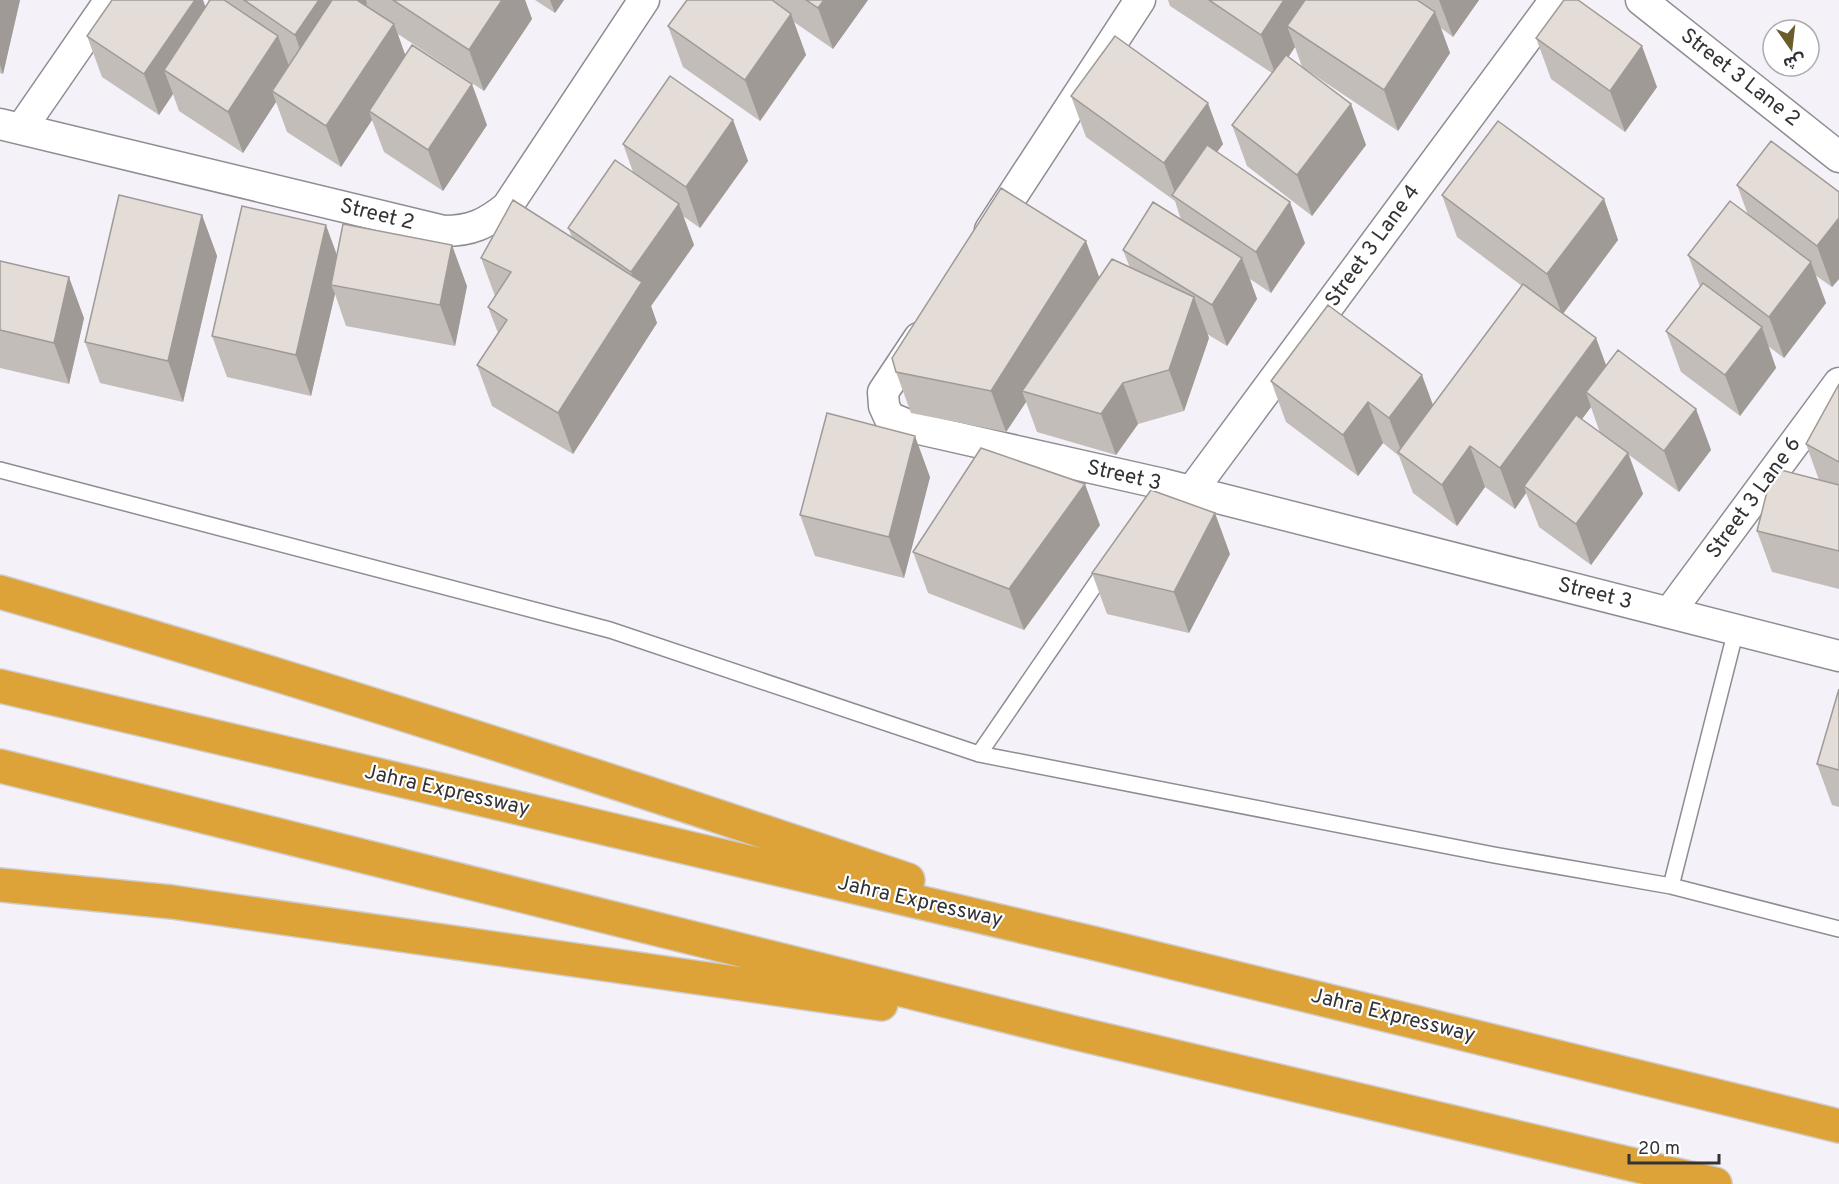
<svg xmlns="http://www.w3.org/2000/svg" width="1839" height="1184" viewBox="0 0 1839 1184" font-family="Overpass,'Noto Sans Arabic',sans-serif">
  <rect width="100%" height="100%" fill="#f4f1f8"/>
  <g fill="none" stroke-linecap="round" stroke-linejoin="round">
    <g stroke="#8f8c93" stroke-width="18">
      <path id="service" d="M0,470L610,630L979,754L1494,855L1671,886L1839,929
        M979,754L1108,566
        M1671,886L1736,630"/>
    </g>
    <g stroke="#8f8c93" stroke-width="33">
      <path id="minor" d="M1641,0L1839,157
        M0,124L444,231C471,231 486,224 507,207L644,0
        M21,129L110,0
        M990,230L1140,0
        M919,338L883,392L884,406L889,417L915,428L1163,484L1839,656
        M1191,492L1555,0
        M1669,613L1839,383"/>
    </g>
    <g stroke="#cececf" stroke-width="36">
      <path id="motorway" d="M0,592C305,680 607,778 908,880
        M0,686L1097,944L1839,1126
        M0,766L1071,1032L1715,1184
        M0,885L172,902L881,1004"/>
    </g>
    <use href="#service" stroke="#fff" stroke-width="15"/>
    <use href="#minor" stroke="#fff" stroke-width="30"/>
    <use href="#motorway" stroke="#dea338" stroke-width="33"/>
  </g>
  <path fill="#c3bdb9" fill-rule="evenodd" d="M0,0H20L3,74L0,73Z
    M112,0H203L205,7L209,2L208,0H525L532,19L484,91L398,34L405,56L487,125L443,191L384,152L372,120L341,167L287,132L276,102L243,153L179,111L173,94L159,115L102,77L87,36Z
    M535,0H564L555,13Z
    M687,0H868L833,49L794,22L806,55L760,121L683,67L668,26Z
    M1168,0H1479L1453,37L1441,28L1450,53L1398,131L1302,67L1295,47L1288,57L1351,104L1366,145L1312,216L1247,166L1232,125L1272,73L1170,6Z
    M1536,38L1657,87L1625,132L1551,79Z
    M1071,96L1223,144L1217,152L1305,243L1271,293L1250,279L1257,299L1227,346L1207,334L1209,338L1184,411L1138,424L1116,455L1037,432L1026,402L1006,432L911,413L896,372L1100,277L1130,268L1123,250L1181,220L1175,201L1086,137Z
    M733,120L748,161L700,228L683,216L694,245L651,306L657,323L573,454L492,406L477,365L498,333L488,307L495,296L481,258L572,237L568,228L633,172L623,144Z
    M1737,185L1839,192V279L1832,287L1815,275L1826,303L1784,358L1768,346L1776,368L1740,416L1681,372L1666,331L1700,287L1688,255L1748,215Z
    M1442,195L1604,199L1618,240L1563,314L1596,338L1606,365L1696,409L1711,450L1679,492L1629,455L1643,494L1591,565L1539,527L1526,493L1515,509L1485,487L1457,526L1413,493L1399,456L1383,443L1358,476L1286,422L1271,381L1433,405L1522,286L1457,237ZM1591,407L1600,433L1582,419Z
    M202,215L217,256L183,402L100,383L85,342Z
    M337,256L467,286L455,346L346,326L335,294L311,396L227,377L212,336Z
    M0,261L84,318L69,384L0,368Z
    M1839,384V589L1772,572L1757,531L1819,480L1806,444Z
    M930,477L904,578L815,556L800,515Z
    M1100,525L1024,630L928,593L913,552Z
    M1230,554L1189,633L1107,614L1092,573Z
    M1839,689V807L1832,805L1817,764Z"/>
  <path fill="#9f9a96" d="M0,0H20L3,74L0,65Z
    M195,0H203L215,34L164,70L173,94L159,115L144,74Z
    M319,0H347L309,76L295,35Z
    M358,0H366L367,4L362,11Z
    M502,0H525L532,19L484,91L469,50Z
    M550,0H564L555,13Z
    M824,0H868L833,49L818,8Z
    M1284,0H1309L1287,26L1295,47L1276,76L1261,35Z
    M1439,0H1479L1453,37Z
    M1435,12L1450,53L1398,131L1384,90Z
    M791,14L806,55L760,121L745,80Z
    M394,24L409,65L369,111L372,120L341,167L326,126Z
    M278,36L293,77L272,91L276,102L243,153L228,112Z
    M1642,46L1657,87L1625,132L1610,91Z
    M472,84L487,125L443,191L428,150Z
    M1208,103L1223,144L1181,201L1177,198L1164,163Z
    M1351,104L1366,145L1312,216L1297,175Z
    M733,120L748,161L700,228L686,187Z
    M1604,199L1618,240L1562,315L1547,274Z
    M1290,202L1305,243L1271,293L1256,252Z
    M679,204L694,245L651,306L657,323L573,454L558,413L638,289L631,272Z
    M202,215L217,256L183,402L168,361Z
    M1839,218V279L1832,287L1817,246Z
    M326,225L341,266L331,285L335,294L311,396L296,355Z
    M1086,241L1101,282L1022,391L1026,402L1006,432L991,391Z
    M452,245L467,286L455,346L440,305Z
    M1242,258L1257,299L1227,346L1212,305Z
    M1811,262L1826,303L1784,358L1769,317Z
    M69,277L84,318L69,384L54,343Z
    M1194,297L1209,338L1184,411L1169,370Z
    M1762,327L1776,368L1740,416L1725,375Z
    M1596,338L1611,379L1586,392L1591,407L1529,490L1524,486L1526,493L1515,509L1500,468Z
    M1422,375L1437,416L1403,456L1389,418Z
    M1123,383L1138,424L1116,455L1101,414Z
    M1368,402L1383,443L1358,476L1343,435Z
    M1696,409L1711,450L1679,492L1664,451Z
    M915,436L930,477L904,578L889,537Z
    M1470,446L1485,487L1457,526L1442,485Z
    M1628,453L1643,494L1591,565L1576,524Z
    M1085,484L1100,525L1024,630L1009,589Z
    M1215,513L1230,554L1189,633L1174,592Z"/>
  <path fill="#e3dcd7" stroke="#9f9a96" stroke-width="1.5" d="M112,0H195L144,74L87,36Z
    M210,0H224L278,36L228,112L164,70Z
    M244,0H319L295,35Z
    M332,0H357L394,24L326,126L272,91Z
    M393,0H502L469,50Z
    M687,0H772L791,14L745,80L668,26Z
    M806,0H824L818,8Z
    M1209,0H1284L1261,35Z
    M1305,0H1417L1435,12L1384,90L1287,26Z
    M1564,0H1578L1642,46L1610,91L1536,38Z
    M1115,36L1208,103L1164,163L1071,96Z
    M412,45L472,84L428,150L369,111Z
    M1286,55L1351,104L1297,175L1232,125Z
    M670,76L733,120L686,187L623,144Z
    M1498,121L1604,199L1547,274L1442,195Z
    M1771,141L1839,192V218L1817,246L1737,185Z
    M1207,145L1290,202L1256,252L1172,195Z
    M615,160L679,204L631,272L568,228Z
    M1001,188L1086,241L991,391L896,372L892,358Z
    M119,195L202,215L168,361L85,342Z
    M513,200L642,282L558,413L477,365L507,320L488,307L511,272L481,258Z
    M1730,201L1811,262L1769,317L1688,255Z
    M1153,202L1242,258L1212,305L1123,250Z
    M242,206L326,225L296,355L212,336Z
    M343,224L452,245L440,305L331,285Z
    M1112,259L1194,297L1169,370L1123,383L1101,414L1022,391Z
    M0,261L69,277L54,343L0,330Z
    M1703,283L1762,327L1725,375L1666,331Z
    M1523,284L1596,338L1500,468L1470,446L1442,485L1398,452Z
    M1328,305L1422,375L1389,418L1368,402L1343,435L1271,381Z
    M1618,350L1696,409L1664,451L1586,392Z
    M1839,384V462L1806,444Z
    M827,413L915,436L889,537L800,515Z
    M1576,415L1628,453L1576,524L1524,486Z
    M981,448L1085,484L1009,589L913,552Z
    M1773,468L1839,485V551L1757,531Z
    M1151,490L1215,513L1174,592L1092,573Z
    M1839,689V770L1817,764Z"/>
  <g text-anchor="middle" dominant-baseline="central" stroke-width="4.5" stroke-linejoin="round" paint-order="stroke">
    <g font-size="21" fill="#333235" stroke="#fff">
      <text transform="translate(1740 78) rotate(38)">Street 3 Lane 2</text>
      <text transform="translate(377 215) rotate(14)">Street 2</text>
      <text transform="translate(1373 246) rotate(-54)">Street 3 Lane 4</text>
      <text transform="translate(1124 476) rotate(13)">Street 3</text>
      <text transform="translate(1754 498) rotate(-54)">Street 3 Lane 6</text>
      <text transform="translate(1595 594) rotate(14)">Street 3</text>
      <text transform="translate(447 791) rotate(13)">Jahra Expressway</text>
      <text transform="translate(920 902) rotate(13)">Jahra Expressway</text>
      <text transform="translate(1393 1016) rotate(14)">Jahra Expressway</text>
    </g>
  </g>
  <g transform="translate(1791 48) rotate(166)"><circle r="28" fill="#ffffff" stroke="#adadae" stroke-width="1.5"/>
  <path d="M0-4.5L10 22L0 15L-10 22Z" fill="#6a5d2a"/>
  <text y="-9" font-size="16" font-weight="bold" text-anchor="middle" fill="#333235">ش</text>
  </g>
  <path d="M1629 1154v9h90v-9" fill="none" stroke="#333235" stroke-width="3"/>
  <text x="1638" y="1154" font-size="18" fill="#333235" stroke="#ffffff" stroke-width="4.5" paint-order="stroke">20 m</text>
</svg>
